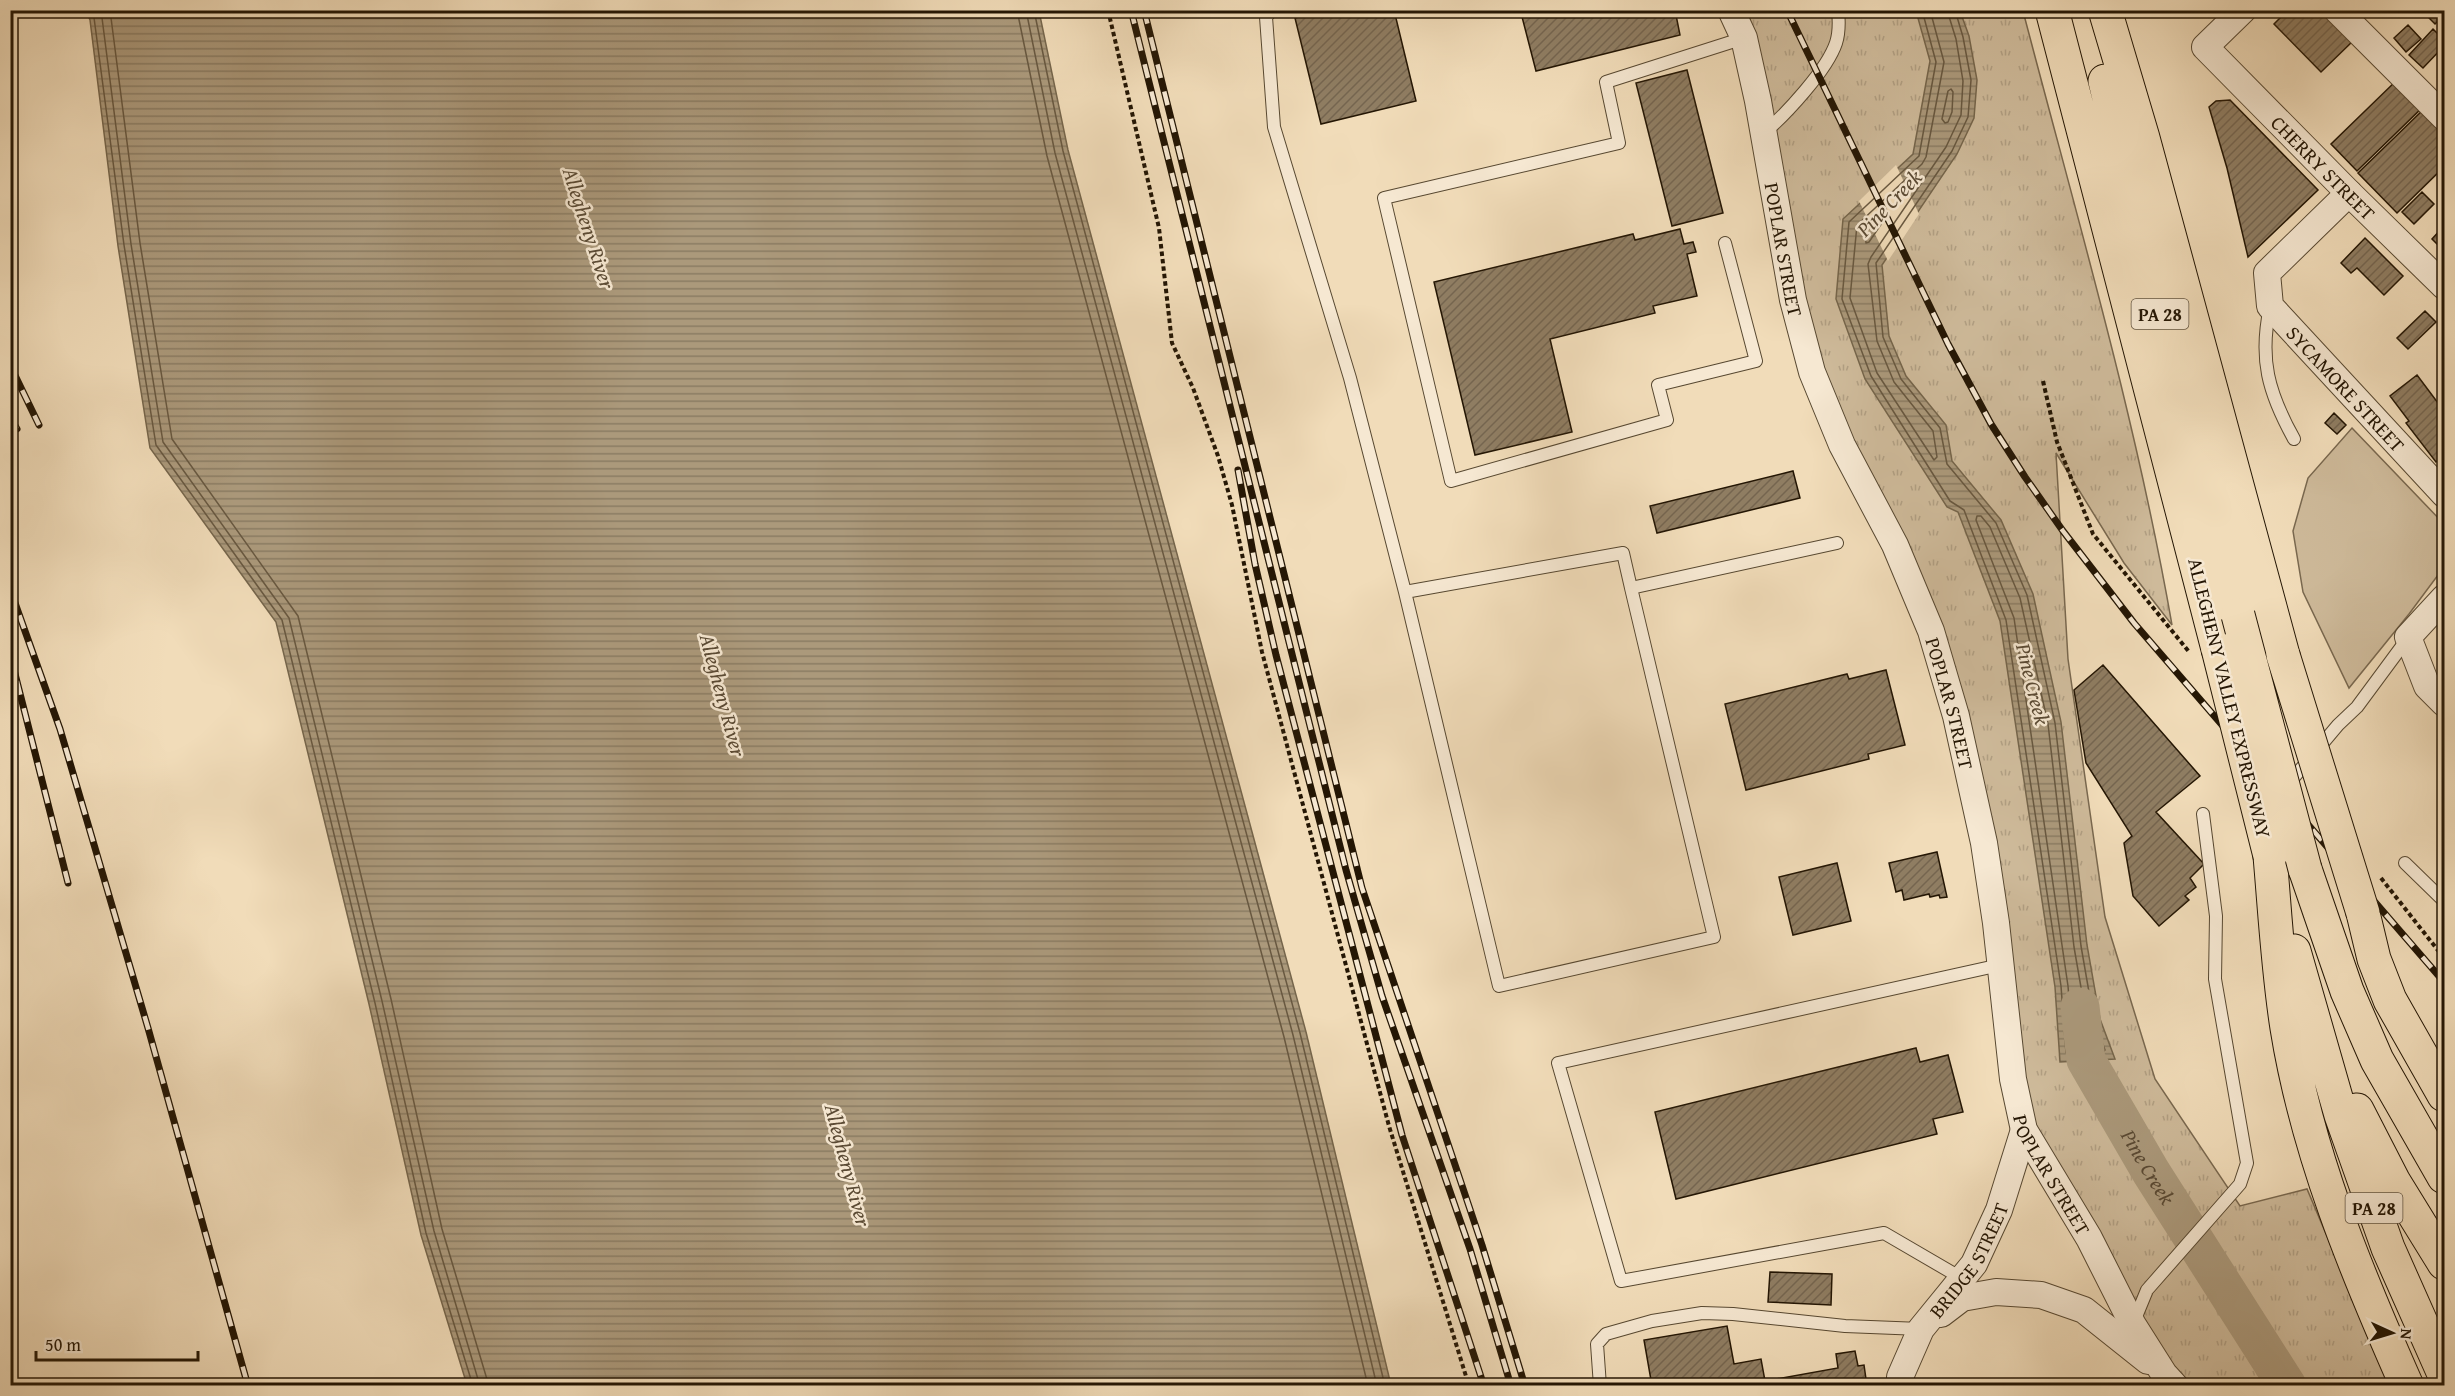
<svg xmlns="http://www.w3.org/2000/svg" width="2455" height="1396" viewBox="0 0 2455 1396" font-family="'Gentium Book Plus',serif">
  <defs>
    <pattern id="grass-tufts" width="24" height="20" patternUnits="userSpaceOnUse" patternTransform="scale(1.5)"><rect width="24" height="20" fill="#ceba9a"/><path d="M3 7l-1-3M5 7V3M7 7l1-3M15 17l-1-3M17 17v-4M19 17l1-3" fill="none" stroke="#b19f83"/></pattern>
    <pattern id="water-rules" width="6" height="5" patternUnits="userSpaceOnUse" patternTransform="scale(1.5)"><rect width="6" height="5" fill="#ab997b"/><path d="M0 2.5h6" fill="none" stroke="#8b7c63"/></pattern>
    <pattern id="building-hatch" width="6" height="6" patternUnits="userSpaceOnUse" patternTransform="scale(1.5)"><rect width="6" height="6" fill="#8f7d62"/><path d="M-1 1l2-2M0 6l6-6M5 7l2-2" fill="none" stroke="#75654f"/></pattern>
  </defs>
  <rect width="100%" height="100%" fill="#f1dcb9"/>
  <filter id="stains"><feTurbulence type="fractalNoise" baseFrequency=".00333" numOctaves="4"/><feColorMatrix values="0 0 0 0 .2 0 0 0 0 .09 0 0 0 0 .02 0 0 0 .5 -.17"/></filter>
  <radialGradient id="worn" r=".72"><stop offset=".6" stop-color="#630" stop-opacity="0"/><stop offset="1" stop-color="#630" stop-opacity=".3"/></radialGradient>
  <path fill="url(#grass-tufts)" stroke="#79684f" stroke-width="1.5" d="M1731,11H2023C2076,214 2136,418 2172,625L2124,563L2056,453L2068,659L2105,917L2155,1079L2240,1206L2307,1189L2390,1385H2175L2024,1130L1956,716L1842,445Z"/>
  <path fill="#ceba9a" stroke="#79684f" stroke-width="1.5" d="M2352,428L2444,524V567L2409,614L2349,688L2303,592L2293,531L2308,478Z"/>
  <path fill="url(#water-rules)" stroke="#75654b" stroke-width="1.5" d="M86,11H1039L1068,150L1306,1032L1391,1385H467L421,1235L369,1004L276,622L150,448L118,246L90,20Z
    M1916,11H1960L1969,36L1977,80L1974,118L1957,154L1882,265L1889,336L1906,376L1946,425L1952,461L2001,520L2033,594L2061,722L2087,945L2100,1019L2115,1059L2060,1062L2055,987L2000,621L1958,512L1947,507L1865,379L1836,299L1843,219L1913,154L1930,61Z"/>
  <path fill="#f1dcb9" d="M1896,165L1919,214L1888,261L1859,201Z"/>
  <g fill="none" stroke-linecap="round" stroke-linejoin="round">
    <path stroke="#685840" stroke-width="1.5" d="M93,10L124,245L156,445L282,620L375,1003L426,1233L473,1386
      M101,10L131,244L163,442L289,618L382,1001L434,1231L480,1386
      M110,10L140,243L172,439L298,616L391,999L442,1229L489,1386
      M1017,10L1047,156L1284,1037L1368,1386
      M1026,10L1055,153L1293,1035L1377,1386
      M1034,10L1063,151L1300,1033L1385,1386
      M1922,10L1936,62L1919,156L1849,222L1842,299L1871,376L1950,501L1964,510L2006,620L2061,986L2066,1053L2069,1055L2102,1053L2105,1050L2094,1021L2081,946L2055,723L2027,595L1996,523L1947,464L1940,428L1901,379L1883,337L1876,263L1952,151L1968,117L1971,80L1963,37L1955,10
      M1930,10L1944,62L1926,157L1922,164L1857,225L1850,298L1877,373L1934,460L1937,457L1933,431L1894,382L1877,341L1868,264L1871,257L1946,147L1961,115L1963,81L1956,39L1947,10
      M1951,89L1953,92L1952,112L1948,122L1945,123L1942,119L1948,91Z
      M1880,216H1884V220L1869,242L1866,243L1865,230Z
      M1977,516H1981L1990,527L2020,598L2048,724L2074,947L2087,1022L2094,1043L2092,1046L2075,1047L2073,1045L2068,986L2014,618L1976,520Z"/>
    <path stroke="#ab997b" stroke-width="39" id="s1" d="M2080,1007L2086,1060L2151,1172L2287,1386"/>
  </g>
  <path fill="url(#building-hatch)" stroke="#241604" stroke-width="1.5" d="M1326,10H1394L1416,101L1321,124L1295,18Z
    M1530,10H1675L1680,35L1536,71L1521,13Z
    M2288,10H2327L2355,39L2321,72L2274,24Z
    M2444,10V15L2435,24L2422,11Z
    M2408,25L2421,39L2406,52L2394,38Z
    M2433,29L2444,40V46L2423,68L2409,55Z
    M1687,70L1723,213L1672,226L1636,83Z
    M2399,78L2425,105L2357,171L2331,144Z
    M2230,100L2318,190L2248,257L2227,168L2209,107L2216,101Z
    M2427,106L2444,124V167L2397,213L2358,173Z
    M2422,192L2434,204L2414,224L2402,212Z
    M2444,226V248L2443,250L2432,239Z
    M1680,229L1684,244L1693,242L1696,252L1687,254L1697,296L1653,306L1655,313L1550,339L1572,432L1475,455L1434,282L1633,234L1635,240Z
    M2365,238L2403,276L2384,295L2357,268L2351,273L2341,263Z
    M2425,311L2436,322L2408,349L2397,338Z
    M2417,375L2444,411V456L2436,462L2406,423L2409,421L2390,396Z
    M2334,413L2346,425L2337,434L2325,423Z
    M1793,471L1800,498L1657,533L1650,506Z
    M2103,665L2200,776L2156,812L2204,864L2190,878L2196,887L2185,896L2189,900L2159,926L2133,896L2124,843L2132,836L2086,763L2074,690Z
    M1886,670L1905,745L1868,754L1869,759L1746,790L1725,704L1847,674L1849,679Z
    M1937,852L1947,897L1940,898L1939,895L1930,897L1929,894L1904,900L1902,890L1896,892L1889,863Z
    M1837,863L1851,921L1793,935L1779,877Z
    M1916,1048L1920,1062L1948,1055L1963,1112L1933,1119L1937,1134L1676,1199L1655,1112Z
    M1770,1272L1832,1274L1831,1305L1768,1302Z
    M1727,1326L1734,1364L1761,1359L1765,1381L1838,1368L1836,1354L1855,1351L1858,1366L1864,1365L1867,1386H1652L1644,1340Z"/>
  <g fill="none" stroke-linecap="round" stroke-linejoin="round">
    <g stroke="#574831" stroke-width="14">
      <path id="lane" d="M1272,10L1266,17L1274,127L1350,378L1405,592L1499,986L1714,937L1631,588L1837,543
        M1765,132C1786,114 1827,70 1836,43C1839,34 1839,20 1838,10
        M1725,243L1756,361L1658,385L1667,420L1451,481L1384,198L1619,143L1606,82L1744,38
        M2270,307C2259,359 2268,392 2294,439
        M1405,592L1623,553L1631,588
        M2295,776L2338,725L2357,707L2408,638
        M2405,863L2444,901
        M1963,1279L1884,1233L1621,1281L1558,1063L2000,965
        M2133,1324L2147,1290L2240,1184L2247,1163L2215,979L2216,916L2203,814
        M1600,1386L1597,1344L1606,1334L1652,1321L1702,1313L1733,1314L1845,1326L1921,1329"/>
    </g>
    <g stroke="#574831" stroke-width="28">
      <g id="street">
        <path id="s2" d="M1731,10L1744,38L1758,101L1793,300L1812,372L1842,445L1895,545L1931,631L1956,716L1984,843L1996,923L2013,1079L2024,1130L2089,1238L2133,1325L2164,1374L2175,1386"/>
        <path id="s3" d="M2243,10L2205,47L2349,193L2444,286"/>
        <path d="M2337,10L2444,117"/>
        <path id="s4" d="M2349,193L2267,273L2270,306L2444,494"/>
        <path d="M2444,598L2408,637L2427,686L2444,703"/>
        <path d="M1941,1314L1962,1298L1996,1292L2041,1295L2084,1310L2148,1361"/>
        <path id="s5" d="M1900,1386V1377L1921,1329L1974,1264L1999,1210L2024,1130"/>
      </g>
    </g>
    <g stroke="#241604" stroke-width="35">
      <path id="highway" d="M2052,10L2218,649
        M2105,10L2143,138L2283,655
        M2105,81L2155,295L2238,615
        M2270,856C2275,913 2278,971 2287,1028C2307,1153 2356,1271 2407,1386
        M2305,869L2347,991L2377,1060L2444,1177
        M2363,913L2374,959L2390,1000L2444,1095
        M2294,951L2341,1115L2388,1248L2444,1374
        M2357,1110L2394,1182L2444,1263"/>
    </g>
    <path stroke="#241604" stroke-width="4" stroke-dasharray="4.5 3" stroke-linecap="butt" d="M1108,10L1159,228L1172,343L1193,388L1218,456L1232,505L1262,652L1389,1126L1469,1386
      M2043,381L2057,442L2093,534L2190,653
      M2381,878L2444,958"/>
    <use href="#lane" stroke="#f6e8d2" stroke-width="12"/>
    <use href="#street" stroke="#f6e8d2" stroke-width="26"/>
    <use href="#highway" stroke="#f1dcb9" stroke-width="33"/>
    <g stroke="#241604" stroke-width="7">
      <path id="rail" d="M1131,10L1346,870L1382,996L1470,1249L1511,1386
        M1144,10L1362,888L1482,1245L1525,1386
        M1787,10L1948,344L1991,424L2025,477L2063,531L2134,623L2444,982
        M10,365L39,425
        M10,417L17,429
        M1238,470L1255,564L1276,655L1402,1135L1484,1386
        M10,589L60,729L148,1028L248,1386
        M10,654L68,883"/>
    </g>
    <use href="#rail" stroke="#f6e8d2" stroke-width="4.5" stroke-dasharray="14" stroke-linecap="butt"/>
    <g stroke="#241604" stroke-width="35" stroke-linecap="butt">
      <path id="highway-bridge" d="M2238,615L2305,869
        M2218,649L2270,856
        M2283,655L2363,913"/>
    </g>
    <use href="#highway-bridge" stroke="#f1dcb9" stroke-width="33"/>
  </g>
  <g text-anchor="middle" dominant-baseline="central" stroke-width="5" stroke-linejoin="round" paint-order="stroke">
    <g fill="#f6e8d2" stroke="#635542" stroke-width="1.5">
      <rect x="2131.5" y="299" width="57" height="30" rx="4.5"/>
      <rect x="2345.5" y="1193" width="57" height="30" rx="4.5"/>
    </g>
    <g font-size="18" font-weight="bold" fill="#241604">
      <text x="2160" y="314">PA 28</text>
      <text x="2374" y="1208">PA 28</text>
    </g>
    <g font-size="20" fill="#241604" stroke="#f6e8d2">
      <text stroke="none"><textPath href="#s3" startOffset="222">CHERRY STREET</textPath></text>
      <text stroke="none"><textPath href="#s2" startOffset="246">POPLAR STREET</textPath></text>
      <text stroke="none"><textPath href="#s4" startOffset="260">SYCAMORE STREET</textPath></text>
      <text transform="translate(2230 698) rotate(76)">ALLEGHENY VALLEY EXPRESSWAY</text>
      <text stroke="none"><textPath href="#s2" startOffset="732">POPLAR STREET</textPath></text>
      <text stroke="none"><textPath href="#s2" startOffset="1218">POPLAR STREET</textPath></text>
      <text stroke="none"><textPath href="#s5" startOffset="146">BRIDGE STREET</textPath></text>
    </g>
    <g font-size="21" font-style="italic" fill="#5a4a34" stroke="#f6e8d2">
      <text transform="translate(1889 203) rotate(-46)">Pine Creek</text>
      <text transform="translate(589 228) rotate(72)">Allegheny River</text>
      <text transform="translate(2033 684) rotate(76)">Pine Creek</text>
      <text transform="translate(723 695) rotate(75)">Allegheny River</text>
      <text transform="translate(848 1165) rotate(75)">Allegheny River</text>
      <text stroke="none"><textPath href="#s1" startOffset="177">Pine Creek</textPath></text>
    </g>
  </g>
  <rect width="2455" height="1396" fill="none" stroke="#f1dcb9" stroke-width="36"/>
  <rect x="12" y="12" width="2431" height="1372" fill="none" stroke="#241604" stroke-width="3"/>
  <rect x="18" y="18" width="2419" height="1360" fill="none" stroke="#241604" stroke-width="1.5"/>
  <g transform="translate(2392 1333) rotate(94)" stroke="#f6e8d2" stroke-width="4.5" paint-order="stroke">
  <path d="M0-4.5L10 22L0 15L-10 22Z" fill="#241604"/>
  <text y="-9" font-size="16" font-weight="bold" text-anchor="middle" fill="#241604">N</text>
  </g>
  <path d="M36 1351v9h162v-9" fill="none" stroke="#241604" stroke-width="3"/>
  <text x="45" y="1351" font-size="18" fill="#241604" stroke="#f6e8d2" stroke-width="4.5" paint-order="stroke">50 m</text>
  <rect width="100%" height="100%" filter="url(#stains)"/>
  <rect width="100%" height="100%" fill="url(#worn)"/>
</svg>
